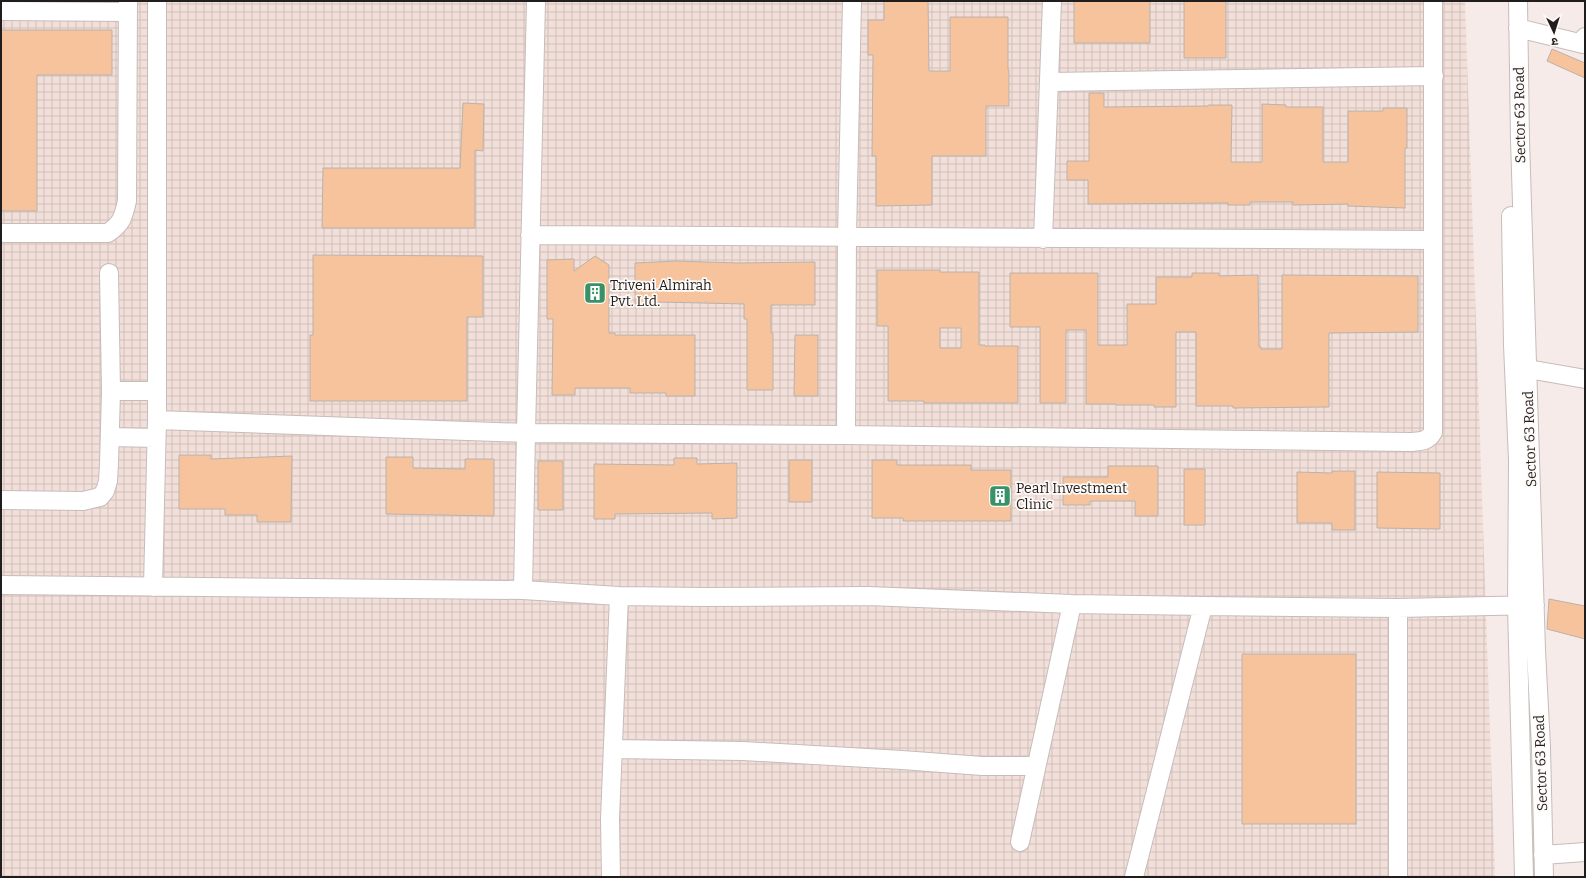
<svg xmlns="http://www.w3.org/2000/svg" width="1586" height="878" viewBox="0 0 1586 878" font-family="Bitter,'Noto Sans Devanagari',serif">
  <defs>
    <pattern id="industrial-grid" width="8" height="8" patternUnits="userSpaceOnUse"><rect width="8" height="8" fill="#f3dfda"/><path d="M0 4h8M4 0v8" fill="none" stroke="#d0bfba"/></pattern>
  </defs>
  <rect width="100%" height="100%" fill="#f6ebe8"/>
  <path fill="url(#industrial-grid)" d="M1,1H1465L1495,877H1Z"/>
  <path fill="#f6c39c" stroke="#bab2ac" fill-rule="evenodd" d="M884,1H928L929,71H950V17H1008V70H1009V106H986V156H932V205L876,206V156H872L873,55H868V20H884Z
    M1074,1H1150V43H1074Z
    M1184,1H1226V58H1184Z
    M1,30H112V75H37V211H1Z
    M1552,49L1585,63V78L1547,61Z
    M1089,93H1104V107L1208,106V105H1232L1231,162H1262V104L1286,105V107H1323V162H1348V111H1383V108H1407V148H1405V208L1348,206V204L1293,205V202H1250V205H1228V203L1088,204V180H1067V161H1089Z
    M463,103L484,104L483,151L475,150V228H322L323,168H460Z
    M313,255L483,256V317H467V401H310V335H313Z
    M595,256L609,265V333H615V335H695V396H666V393H630V388H575V395H552L553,319H547V260L574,259V271Z
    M676,261L738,263L815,262V305H771V333H773V390H747V319H744V304L659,302V305H635V263Z
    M877,270H940V272H979V345H985V346H1018V403H924V401H888V326H877ZM940,328H961V348H940Z
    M1010,273H1098V345H1127V304H1156V277H1192V273H1219V276L1258,275L1259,347H1261V349H1282V275L1418,276V332L1329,333V407L1233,408V406H1196V332H1176V407H1154V405H1116V404H1086V330H1066V403H1040V327H1010Z
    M795,335H818V396H794Z
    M179,455H211V459L292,456L291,522H257V515H225V509H179Z
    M386,457H413V468L465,469V459H494V516L386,514Z
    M674,458H697V464L737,463V518L712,519V513L615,514V519H594V464L674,465Z
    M789,460H812V502H789Z
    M872,460H897V465H971V470H1011V521H903V518H872Z
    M538,461H563V510H538Z
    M1108,466H1158V516H1135V501H1090V505H1063V477H1108Z
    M1184,469H1205V525H1184Z
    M1332,471H1355V530H1332V523H1297V472L1332,473Z
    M1377,472L1440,473V529L1377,528Z
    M1549,599L1585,606V639L1547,629Z
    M1242,654H1356V824H1242Z"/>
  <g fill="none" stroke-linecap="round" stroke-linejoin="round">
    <g stroke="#c7bcba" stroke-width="20">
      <path id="minor" d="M1518,1L1520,140L1536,650L1541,747L1544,877
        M1,11L128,12
        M1518,28L1583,44L1585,37
        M1050,82L1434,76
        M1511,216L1513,345L1518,460L1517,606L1524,877
        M1,233H108C122,223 123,218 127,201L128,1
        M530,235L1433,240
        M1043,239L1052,1
        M1528,369L1585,379
        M111,391H157
        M157,420L526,433L846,435L1410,442C1420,441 1428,442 1433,432V1
        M846,435L847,236L852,1
        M110,437L156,438
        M1,500L83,501L100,497L105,491L108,481L109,464L111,391L109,273
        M1,585L523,590L619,596L702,597L868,596L1072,604L1203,606L1398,608L1535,605
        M153,587L157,420V1
        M523,590L526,433L536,1
        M613,749L743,751L902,760L982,766H1036
        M1020,842L1072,604
        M1543,855L1585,852
        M611,877L610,819L619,596
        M1134,877L1203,606
        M1398,877V608"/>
    </g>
    <use href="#minor" stroke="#fff" stroke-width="18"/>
  </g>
  <defs>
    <g id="building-square" transform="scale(1.15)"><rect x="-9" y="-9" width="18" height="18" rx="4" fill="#399267" stroke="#fefaf8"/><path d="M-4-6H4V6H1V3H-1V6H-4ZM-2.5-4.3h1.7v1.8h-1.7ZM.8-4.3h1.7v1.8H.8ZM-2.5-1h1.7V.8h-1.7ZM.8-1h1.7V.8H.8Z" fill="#fff"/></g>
  </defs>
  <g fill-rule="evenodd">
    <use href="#building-square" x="595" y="293"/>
    <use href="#building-square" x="1000" y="496"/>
  </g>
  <g text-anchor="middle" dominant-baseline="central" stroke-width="3.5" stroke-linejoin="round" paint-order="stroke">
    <g font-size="14" fill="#211d1c" stroke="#fefaf8">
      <text transform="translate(1520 115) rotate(-91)">Sector 63 Road</text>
      <text transform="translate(1530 439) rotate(-92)">Sector 63 Road</text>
      <text transform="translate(1541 763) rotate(-92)">Sector 63 Road</text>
    </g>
    <g font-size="14" fill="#211d1c" stroke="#fefaf8" text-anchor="start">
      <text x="610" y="285">Triveni Almirah<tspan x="610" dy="16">Pvt. Ltd.</tspan></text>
      <text x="1016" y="488">Pearl Investment<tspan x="1016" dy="16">Clinic</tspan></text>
    </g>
  </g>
  <rect width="1586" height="878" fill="none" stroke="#211d1c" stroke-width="4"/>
  <g transform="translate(1554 32) rotate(176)" stroke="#fefaf8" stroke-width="3" paint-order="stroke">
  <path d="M0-3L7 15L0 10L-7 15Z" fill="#211d1c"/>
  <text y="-6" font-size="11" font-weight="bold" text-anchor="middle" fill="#211d1c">उ</text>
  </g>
</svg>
